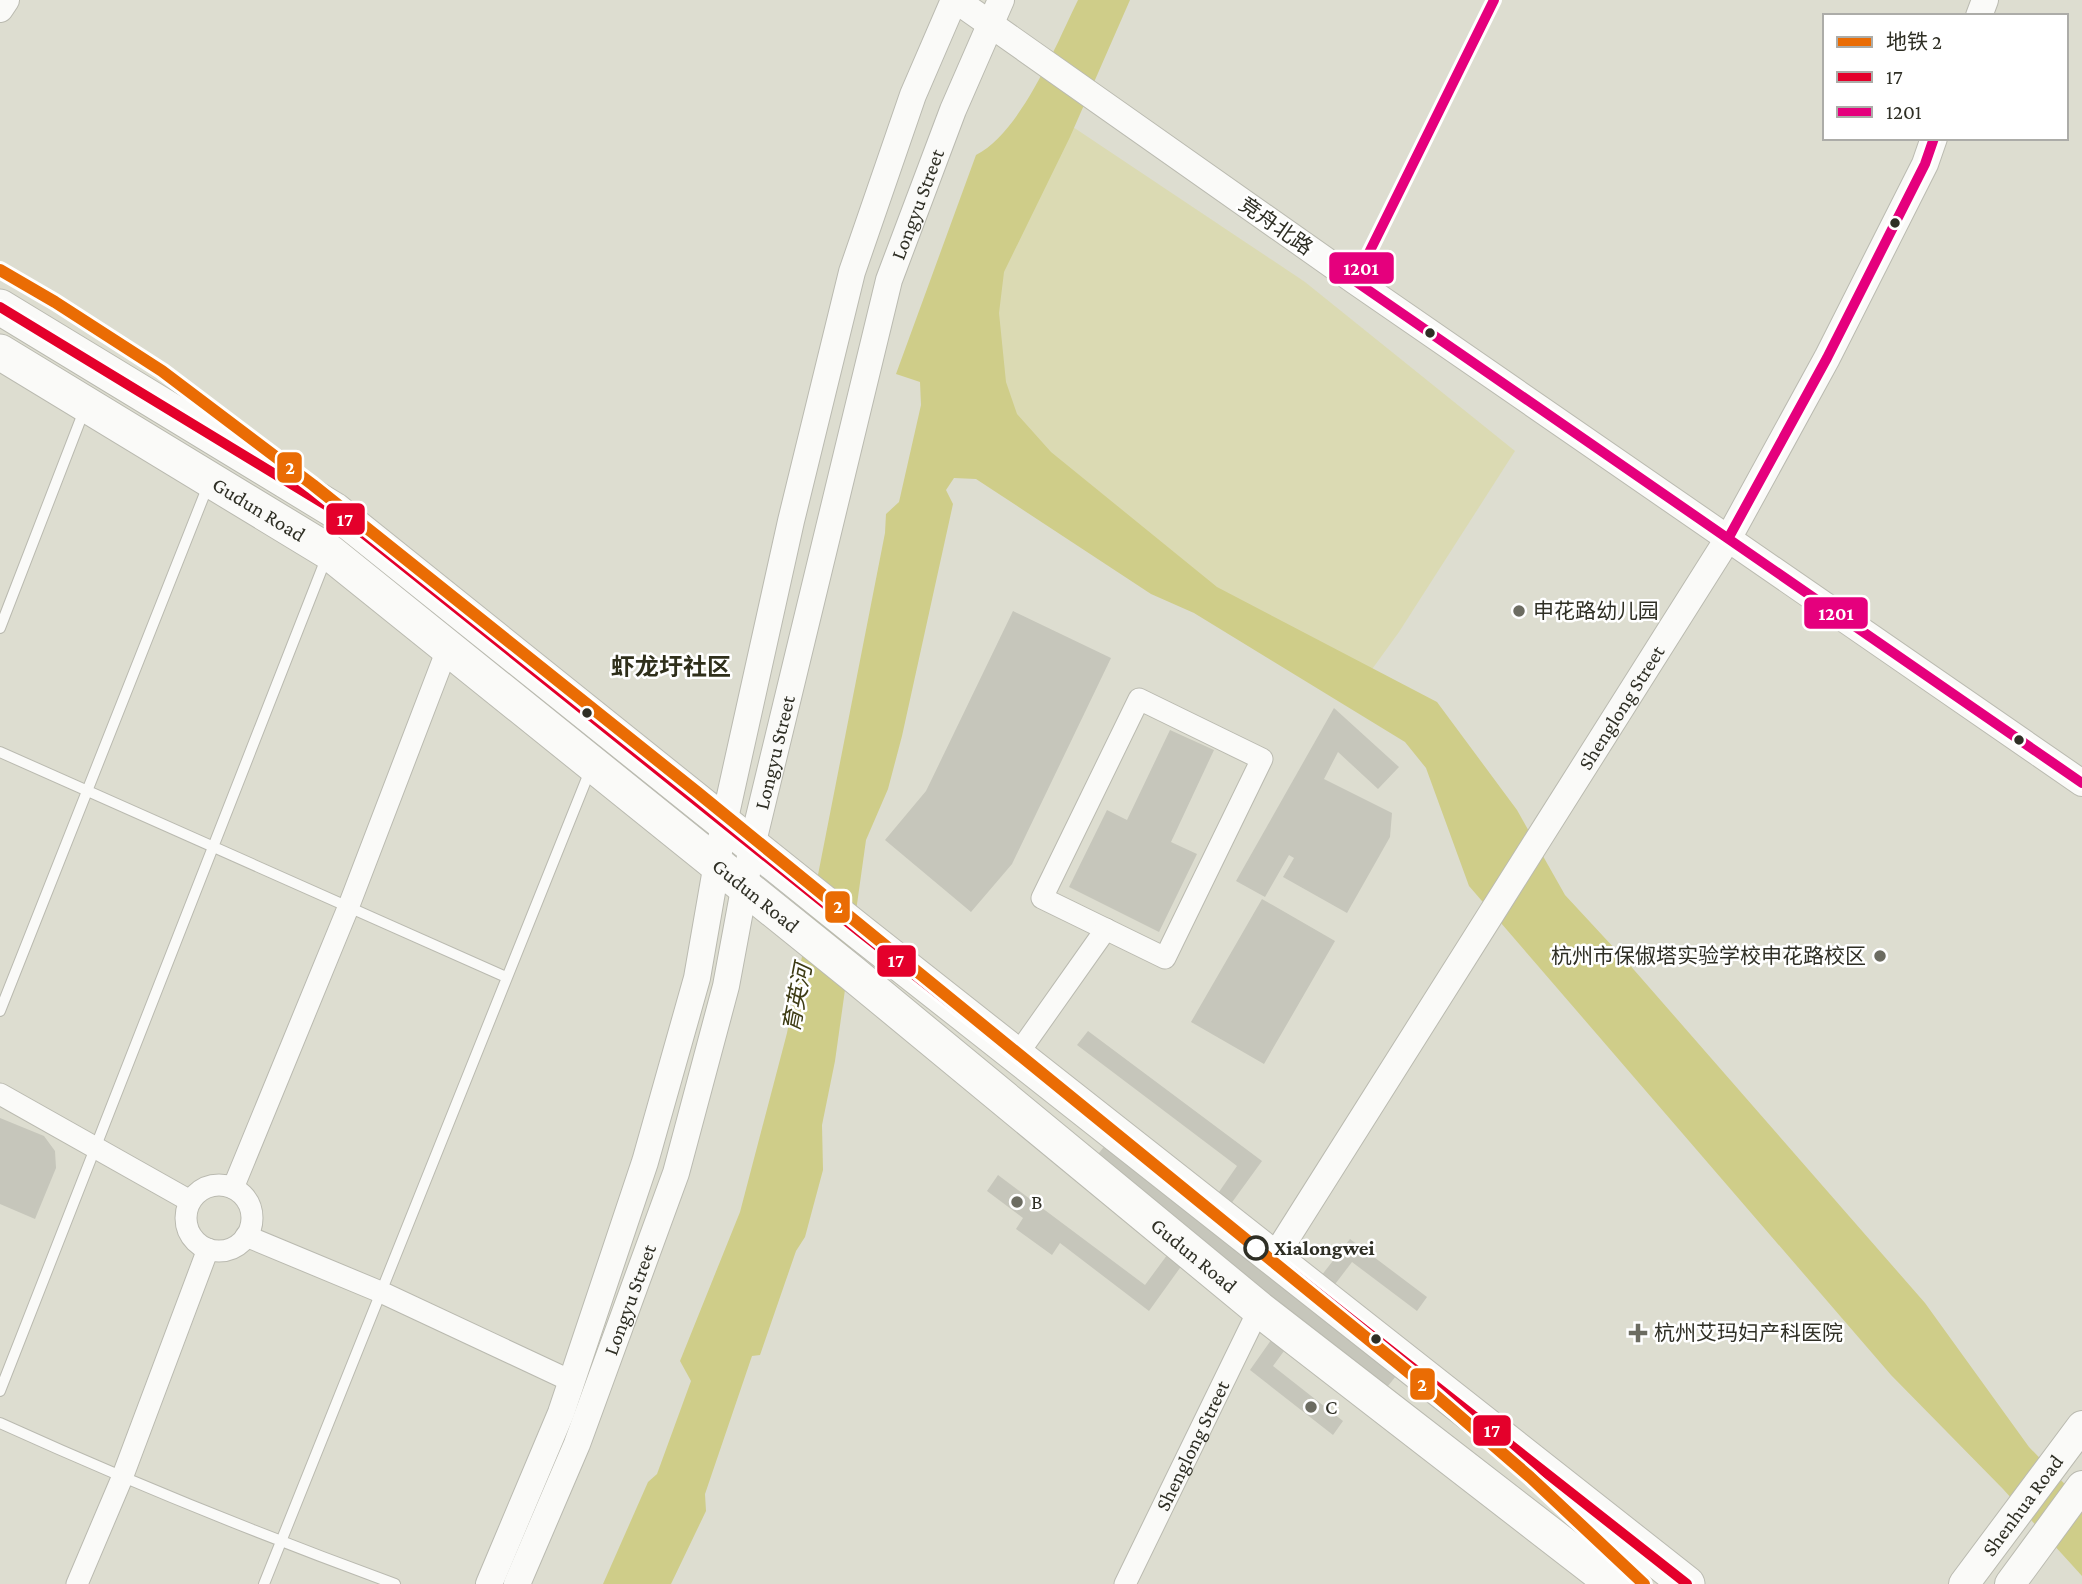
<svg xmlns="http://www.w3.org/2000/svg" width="2082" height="1584" viewBox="0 0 2082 1584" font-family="'Crimson Pro','Noto Sans SC',serif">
  <rect width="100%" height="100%" fill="#ddddd0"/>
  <path fill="#dbdab3" d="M1049,111L1305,282L1515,451L1399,632L1357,690L942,406Z"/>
  <path fill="#cfcd89" d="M1078,0H1130L1070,137L1004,272L999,313L1006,382L1017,414L1051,452L1217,587L1437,702L1517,810L1565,895L1628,963L1925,1303L2029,1447L2082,1502V1576L2003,1489L1891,1375L1469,886L1426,768L1405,742L1194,613L1151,594L976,479L954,478L946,490L953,504L902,736L888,789L866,840L835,1061L822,1125L823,1170L805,1237L796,1251L760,1355L752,1356L705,1494L706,1511L671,1584H603L648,1482L657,1474L691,1381L680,1361L740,1212L787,1033L885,533L886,514L899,502L921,405L920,382L896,374L976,155C1021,132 1056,45 1078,0Z"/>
  <path fill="#c6c6bb" d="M1013,611L1111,658L1012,864L971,912L885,840L926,791Z
    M1334,708L1399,767L1378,789L1338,752L1324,779L1392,813L1390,837L1347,913L1283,877L1294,858L1289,855L1265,897L1236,881Z
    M1170,730L1214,750L1171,842L1197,854L1159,932L1069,887L1107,810L1127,820Z
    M1262,899L1335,941L1264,1064L1191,1022Z
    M1088,1031L1262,1161L1225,1212L1314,1285L1350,1239L1427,1297L1417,1311L1352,1262L1326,1296L1409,1360L1375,1402L1295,1336L1273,1366L1343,1421L1333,1435L1250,1370L1281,1326L1190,1254L1149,1311L1060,1243L1052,1255L1016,1229L1023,1218L987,1191L998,1175L1145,1285L1176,1243L1084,1172L1118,1129L1212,1202L1237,1166L1077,1045Z
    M0,1118L44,1136L55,1151L56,1168L35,1219L0,1204Z"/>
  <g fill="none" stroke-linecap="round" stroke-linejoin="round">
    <g stroke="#babab0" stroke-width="12">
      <path id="service" d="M1355,281L1494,0
        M0,628L85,408
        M0,752L506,977
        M0,1011L209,483
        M0,1391L327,556
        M0,1423C130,1482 261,1535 395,1584
        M264,1584L591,768"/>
    </g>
    <g stroke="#babab0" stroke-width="23">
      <g id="minor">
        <path d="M1139,699L1262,759L1165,958L1042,898Z"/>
        <path d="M1017,1055L1106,929"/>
        <path d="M0,1094L190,1201"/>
        <circle cx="219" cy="1218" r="33"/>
        <path d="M233,1188L348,908L448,647"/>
        <path d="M246,1236L383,1293L571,1381"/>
        <path d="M77,1584L122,1478L208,1249"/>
        <path id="s1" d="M1125,1584L1259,1309"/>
      </g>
    </g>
    <g stroke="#babab0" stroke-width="28">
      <g id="tertiary">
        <path d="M956,0L1355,281L2082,783"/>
        <path d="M0,9L6,0"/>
        <path d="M1979,16L1985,0"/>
        <path id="s2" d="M1274,1258L1729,537L1827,358L1925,164L1934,138"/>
        <path d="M489,1584L561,1413L645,1162L697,978L724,823L791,521L852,272L913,95L954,0"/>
        <path id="s3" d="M517,1584L577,1444L676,1173L726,986L752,846L889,280L953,110L1001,0"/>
      </g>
    </g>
    <g stroke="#babab0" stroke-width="32">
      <g id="secondary">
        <path id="s4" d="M1964,1584L2082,1426"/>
        <path d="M2010,1584L2082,1486"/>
      </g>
    </g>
    <g stroke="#babab0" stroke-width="37">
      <g id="primary">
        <path d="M0,307L334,510L860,932L1687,1584"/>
        <path id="s5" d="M0,352L329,552L852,973L1259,1309L1614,1584"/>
      </g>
    </g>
    <use href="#service" stroke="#fafaf8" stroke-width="10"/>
    <use href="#minor" stroke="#fafaf8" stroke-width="21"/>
    <use href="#tertiary" stroke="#fafaf8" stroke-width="26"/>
    <use href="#secondary" stroke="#fafaf8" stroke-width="30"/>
    <use href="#primary" stroke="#fafaf8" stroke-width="35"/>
    <g stroke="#fff" stroke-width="16">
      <path id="bus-1" d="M0,307L334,510L860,932L1687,1584"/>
    </g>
    <g stroke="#fff" stroke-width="16">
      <path id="bus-2" d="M1494,0L1355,281L2082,783
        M1729,537L1827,358L1925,164L1934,138"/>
    </g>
    <use href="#bus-1" stroke="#e4002b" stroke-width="10"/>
    <use href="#bus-2" stroke="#e5007d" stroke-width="10"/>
    <g stroke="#fff" stroke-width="18">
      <path id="metro-1" d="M0,270L55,302L162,371L313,485L697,792L1412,1375L1530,1477L1644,1584"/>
    </g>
    <use href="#metro-1" stroke="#ea6c04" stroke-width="12"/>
  </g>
  <g fill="#2f2f25" stroke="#fff" stroke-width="2.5">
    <circle cx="1895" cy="223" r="6"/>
    <circle cx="1430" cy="333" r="6"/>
    <circle cx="587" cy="713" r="6"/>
    <circle cx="2019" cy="740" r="6"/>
    <circle cx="1376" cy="1339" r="6"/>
  </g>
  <g fill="#6c6c61" stroke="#fff" stroke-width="2.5">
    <circle cx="1519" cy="611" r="7"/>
    <circle cx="1880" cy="956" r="7"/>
    <circle cx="1017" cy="1202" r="7"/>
    <path d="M1634.5 1322.5h7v7h7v7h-7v7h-7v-7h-7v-7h7z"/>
    <circle cx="1311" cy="1407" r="7"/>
  </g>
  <circle fill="#fff" stroke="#2f2f25" stroke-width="3.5" cx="1256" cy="1248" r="11"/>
  <g text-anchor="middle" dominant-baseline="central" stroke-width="5" stroke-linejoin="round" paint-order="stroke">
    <g font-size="21" fill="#2f2f25" stroke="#fff">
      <text stroke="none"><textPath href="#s3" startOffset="1440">Longyu Street</textPath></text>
      <text transform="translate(1276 226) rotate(35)">竞舟北路</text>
      <text stroke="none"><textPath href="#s5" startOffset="303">Gudun Road</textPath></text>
      <text stroke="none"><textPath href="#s2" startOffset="651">Shenglong Street</textPath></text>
      <text stroke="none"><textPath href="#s3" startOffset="873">Longyu Street</textPath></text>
      <text stroke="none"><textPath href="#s5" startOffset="933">Gudun Road</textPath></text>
      <text stroke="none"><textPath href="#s5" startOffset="1500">Gudun Road</textPath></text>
      <text stroke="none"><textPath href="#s3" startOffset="306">Longyu Street</textPath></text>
      <text stroke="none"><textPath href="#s1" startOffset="154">Shenglong Street</textPath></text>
      <text stroke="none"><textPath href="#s4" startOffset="98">Shenhua Road</textPath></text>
    </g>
    <g font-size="21" fill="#2f2f25" stroke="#fff" text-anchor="start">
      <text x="1533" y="611">申花路幼儿园</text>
      <text x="1866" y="956" text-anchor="end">杭州市保俶塔实验学校申花路校区</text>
      <text x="1031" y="1202">B</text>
      <text x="1654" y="1333">杭州艾玛妇产科医院</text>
      <text x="1325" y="1407">C</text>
    </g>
    <g font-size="21" font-weight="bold" fill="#2f2f25" stroke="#fff" text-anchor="start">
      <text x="1274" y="1248">Xialongwei</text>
    </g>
    <g font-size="23" font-style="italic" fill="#3e3c15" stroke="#fff">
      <text transform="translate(797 998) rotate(-79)">育英河</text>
    </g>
    <g font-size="24" font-weight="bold" fill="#2f2f1b" stroke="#fff">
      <text x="671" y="666">虾龙圩社区</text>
    </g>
  </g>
  <g stroke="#fff" stroke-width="2.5">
    <rect x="1328" y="251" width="67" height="34" rx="7" fill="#e5007d"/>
    <rect x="276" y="451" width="27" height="33" rx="7" fill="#ea6c04"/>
    <rect x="325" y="502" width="41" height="34" rx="7" fill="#e4002b"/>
    <rect x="1803" y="596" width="66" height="34" rx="7" fill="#e5007d"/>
    <rect x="824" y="890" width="27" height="34" rx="7" fill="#ea6c04"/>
    <rect x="876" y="944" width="41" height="34" rx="7" fill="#e4002b"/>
    <rect x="1409" y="1367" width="27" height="34" rx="7" fill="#ea6c04"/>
    <rect x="1472" y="1414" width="40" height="33" rx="7" fill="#e4002b"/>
  </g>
  <g font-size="19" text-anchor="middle" font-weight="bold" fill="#fff">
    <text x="1361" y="275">1201</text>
    <text x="290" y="474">2</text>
    <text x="345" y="526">17</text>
    <text x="1836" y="620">1201</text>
    <text x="838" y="913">2</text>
    <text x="896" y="967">17</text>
    <text x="1422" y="1391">2</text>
    <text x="1492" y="1437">17</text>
  </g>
  <rect x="1823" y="14" width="245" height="126" fill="#ffffff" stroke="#acaca8" stroke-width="2"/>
  <rect x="1837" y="37" width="35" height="10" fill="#ea6c04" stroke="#acaca8" stroke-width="2"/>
  <text x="1886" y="49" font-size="21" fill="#2f2f25">地铁 2</text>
  <rect x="1837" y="72" width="35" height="10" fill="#e4002b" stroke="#acaca8" stroke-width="2"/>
  <text x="1886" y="84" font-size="21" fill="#2f2f25">17</text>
  <rect x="1837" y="107" width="35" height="10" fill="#e5007d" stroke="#acaca8" stroke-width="2"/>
  <text x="1886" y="119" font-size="21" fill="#2f2f25">1201</text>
</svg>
